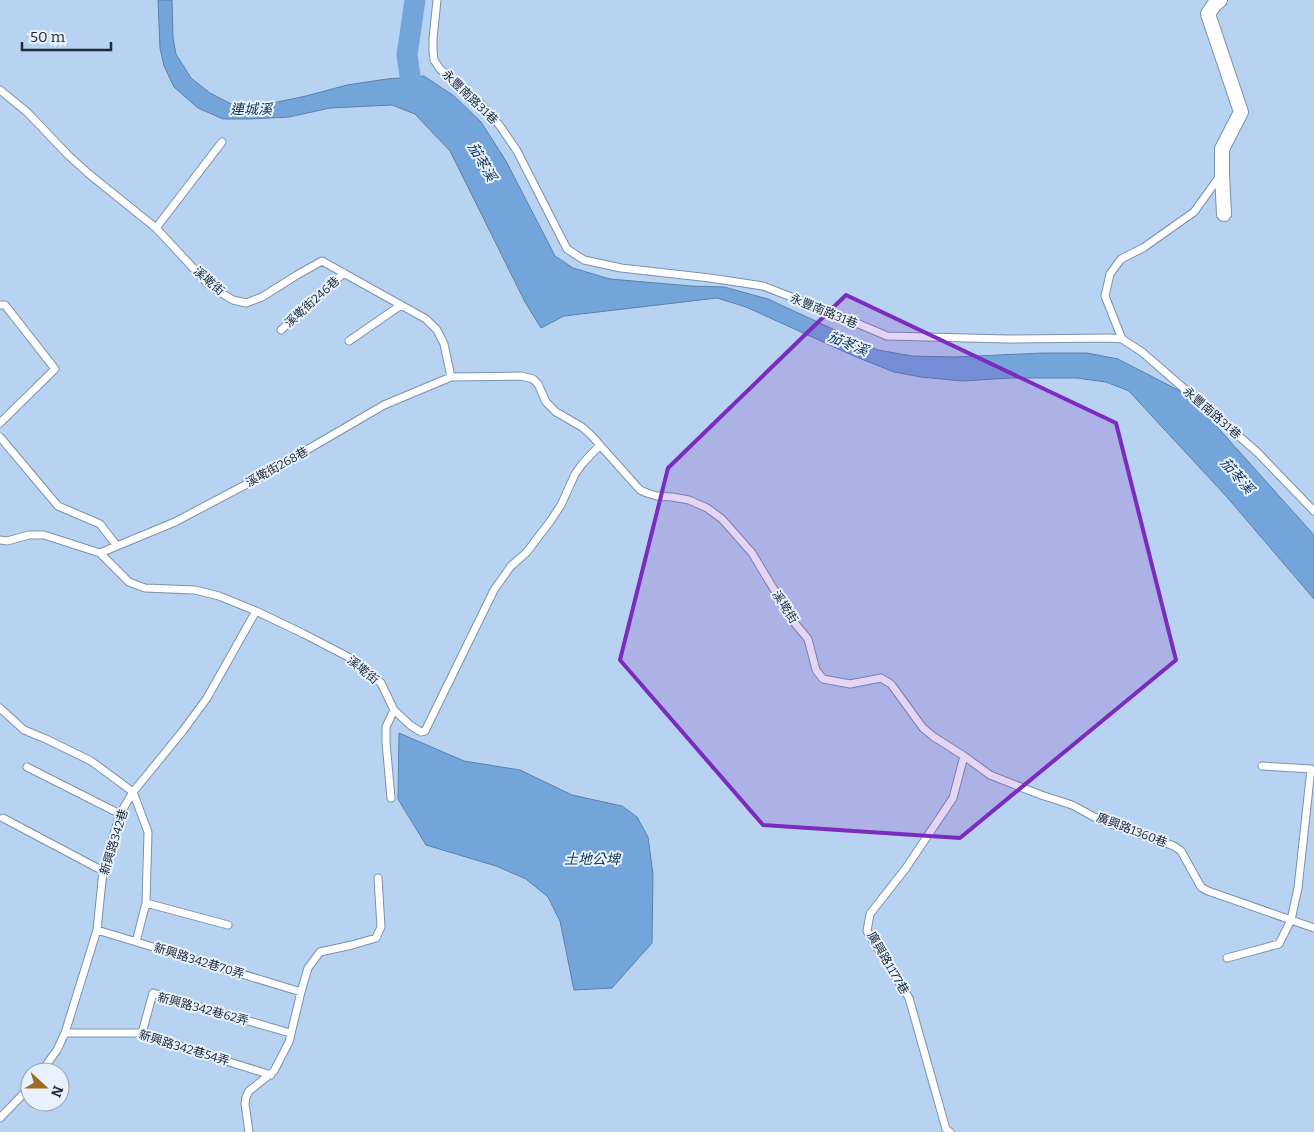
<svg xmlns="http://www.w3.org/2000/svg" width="1314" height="1132" viewBox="0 0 1314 1132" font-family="Bitter,'Noto Sans TC',serif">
  <rect width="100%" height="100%" fill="#b8d3f1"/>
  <path fill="#74a5da" stroke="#5b81a9" d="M158,0H172L173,38L176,54L191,78L210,93L237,107L263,105L306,96L347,85L387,79L424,76L454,96L481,122L506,161L555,256L573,268L610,279L691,286L724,287L768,299L878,350L912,356L954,357L1043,353H1087L1118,359L1178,390L1211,420L1314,535V599L1226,496L1151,415L1129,391L1106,382L1076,378H1011L962,381L921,377L894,372L854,356L746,307L717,298L564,316L541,328L525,302L450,151L415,114L392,105L330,108L289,117L250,119H223L198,108L174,87L164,66L160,48Z
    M399,733L464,761L520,770L572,795L622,806L637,817L648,837L653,874L652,943L612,988L574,990L560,921L548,897L526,879L496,866L426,845L398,799Z"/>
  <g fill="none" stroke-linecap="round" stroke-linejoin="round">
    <path stroke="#74a5da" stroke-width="21" d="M412,90L407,55L415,0"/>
    <g stroke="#7992ae" stroke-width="9">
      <path id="lane" d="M437,0L433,39V51L434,60L440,69L481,104L500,126L517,151L567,249L584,260L621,268L710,278L763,286L840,316L887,336L1007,339L1110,338L1122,339L1142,352L1257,452L1314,511
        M0,90L27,112L69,156L89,174L156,228L207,283L223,294L233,300L246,303L262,297L297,275L322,261L426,319L437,330L444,344L451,377
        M156,228L222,142
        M0,305H5L55,369L0,423
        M281,330L344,273
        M1122,339L1105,296L1110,274L1121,259L1143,248L1194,212L1220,176
        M349,341L401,305
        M0,437L58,506L100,524L117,546
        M0,540L7,541L29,535H44L100,553L129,582L145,588L195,590L219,596L256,611L304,634L356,661L381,683L394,710L410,725L421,732L425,731L494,590L511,566L526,553L549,523L561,505L575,474L583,463L600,445
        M100,553L175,522L262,476L384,405L451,377L521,376L533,379L538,384L546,402L556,412L582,427L591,435L640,490L647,493L657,496L672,497L689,500L707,508L722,519L752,553L793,621L808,639L816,670L823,679L850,684L881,678L891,684L923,728L934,737L964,756L990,775L1041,795L1072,805L1098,819L1119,827L1174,846L1181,851L1201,887L1208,891L1314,928
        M0,708L24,730L46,739L91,761L133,792L148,832L146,903L136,942
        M27,767L120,814
        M391,798L386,742V727L394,710
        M3,818L103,871
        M146,903L228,925
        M97,930L301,992
        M1227,958L1279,944L1291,920L1298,888L1311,769L1262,766
        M65,1033H142L210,1056L271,1075
        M142,1033L153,993L290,1033
        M41,1072L57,1050L65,1033L97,930L103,871L120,814L133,792L182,732L207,698L256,611
        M0,1118L30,1087
        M249,1132L245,1104L246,1097L249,1091L274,1071L289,1042L301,992L308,968L320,952L352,945L376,938L381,927L378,878
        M950,1132L946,1129L909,998L867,931L870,914L906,868L953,798L964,756"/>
    </g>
    <g stroke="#7992ae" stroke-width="16">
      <path id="street" d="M1220,0L1214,5L1208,14L1241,112L1222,149V174L1224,214"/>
    </g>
    <use href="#lane" stroke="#fff" stroke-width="7"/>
    <use href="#street" stroke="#fff" stroke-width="14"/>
  </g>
  <path fill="#7b2cbf" fill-opacity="0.2" stroke="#7b2cbf" stroke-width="4" stroke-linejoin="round" d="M846,295L1116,423L1176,660L960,838L763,825L620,660L668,468Z"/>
  <g text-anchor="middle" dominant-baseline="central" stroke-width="4" stroke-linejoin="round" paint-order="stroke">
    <g font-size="12" fill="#212c37" stroke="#e7f2fe">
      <text transform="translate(470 97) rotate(44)">永豐南路31巷</text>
      <text transform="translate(209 281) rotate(41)">溪墘街</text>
      <text transform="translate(312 302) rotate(-42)">溪墘街246巷</text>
      <text transform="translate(824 311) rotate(22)">永豐南路31巷</text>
      <text transform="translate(1212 413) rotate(41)">永豐南路31巷</text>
      <text transform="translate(277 467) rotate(-29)">溪墘街268巷</text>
      <text transform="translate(785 607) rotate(57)">溪墘街</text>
      <text transform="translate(363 670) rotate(39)">溪墘街</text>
      <text transform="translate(1132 830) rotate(21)">廣興路1360巷</text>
      <text transform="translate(114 842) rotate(-73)">新興路342巷</text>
      <text transform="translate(199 961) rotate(17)">新興路342巷70弄</text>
      <text transform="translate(888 963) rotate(60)">廣興路1177巷</text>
      <text transform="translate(203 1009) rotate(15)">新興路342巷62弄</text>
      <text transform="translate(184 1048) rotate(17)">新興路342巷54弄</text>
    </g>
    <g font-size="14" font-style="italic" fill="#0f3255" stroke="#e7f2fe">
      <text x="251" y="109">連城溪</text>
      <text transform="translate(482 162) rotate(60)">茄苳溪</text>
      <text transform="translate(848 344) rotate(22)">茄苳溪</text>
      <text transform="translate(1237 476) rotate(49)">茄苳溪</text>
      <text x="592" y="859">土地公埤</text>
    </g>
  </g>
  <g transform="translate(45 1087) rotate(111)"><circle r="24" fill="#e7f2fe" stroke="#98a3ae"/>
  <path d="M0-4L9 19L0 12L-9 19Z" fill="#9d6a20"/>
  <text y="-8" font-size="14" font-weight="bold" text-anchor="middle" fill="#212c37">N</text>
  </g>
  <path d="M22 42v8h89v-8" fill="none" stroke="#212c37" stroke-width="2.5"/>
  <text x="30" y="42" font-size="15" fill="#212c37" stroke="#e7f2fe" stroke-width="4" paint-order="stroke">50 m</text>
</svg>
